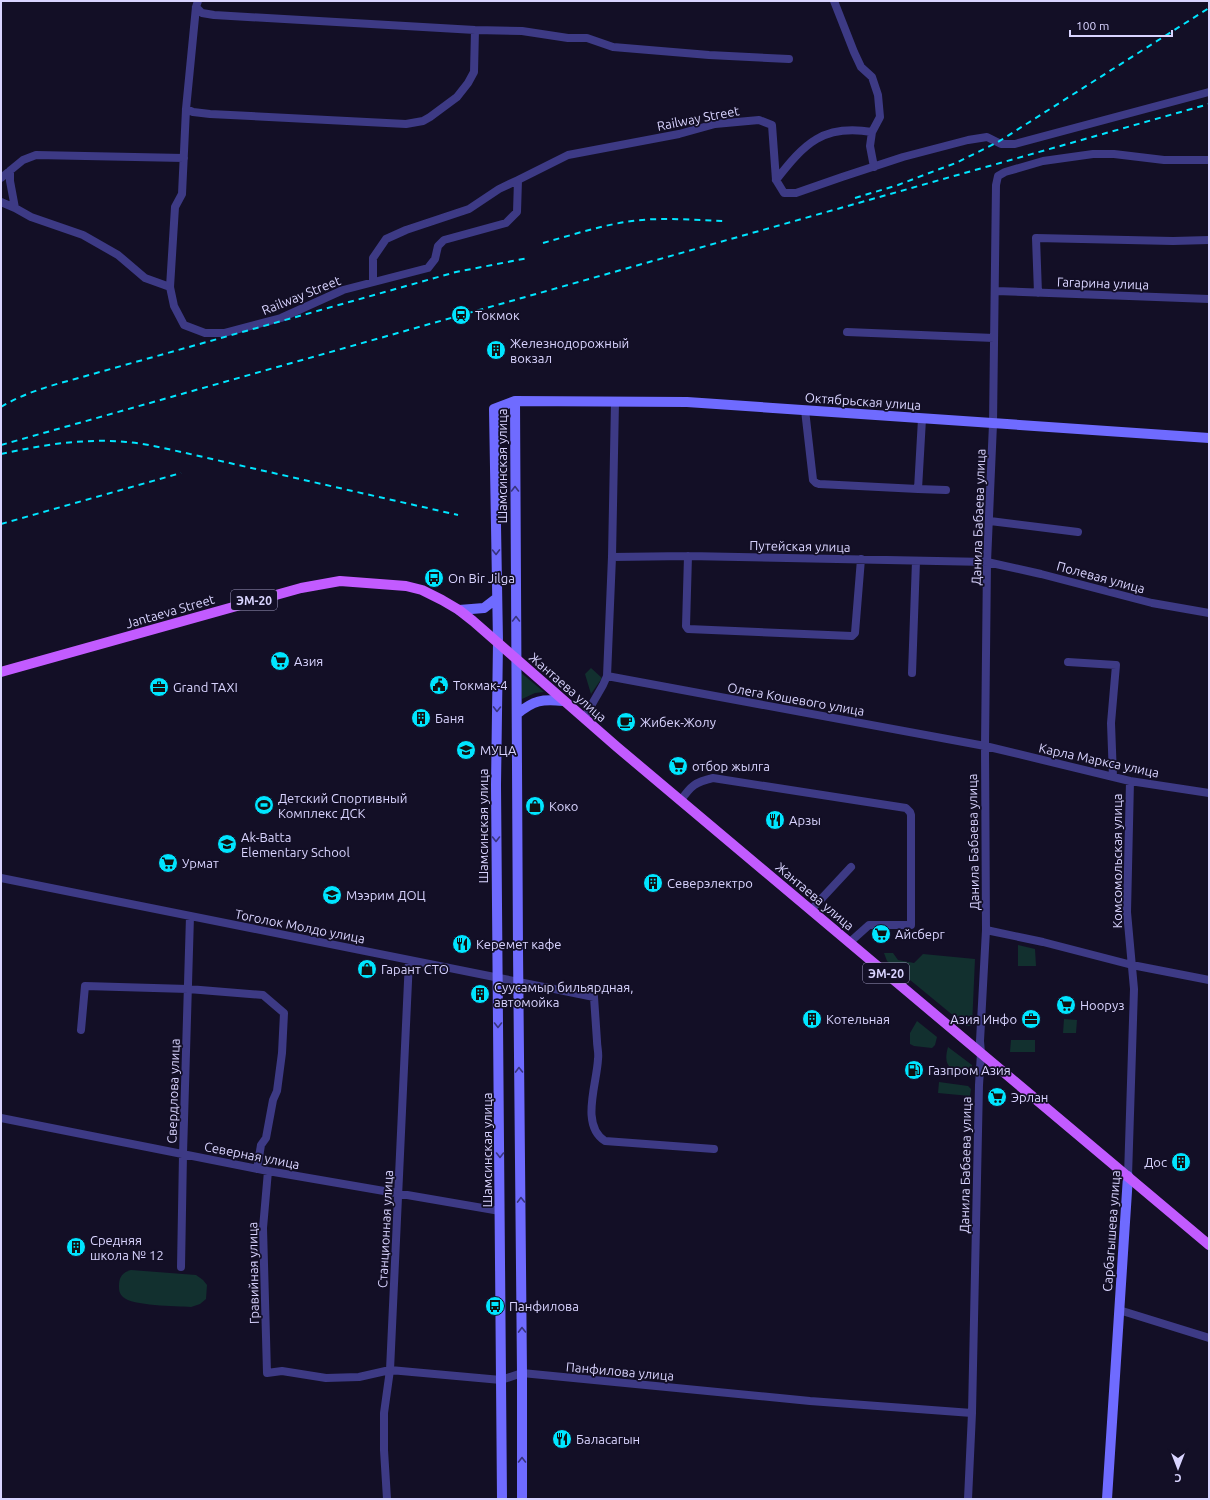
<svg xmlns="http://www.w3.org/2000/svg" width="1210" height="1500" viewBox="0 0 1210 1500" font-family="Ubuntu,sans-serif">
  <rect width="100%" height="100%" fill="#130f26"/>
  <path fill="#12302f" d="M591,668L602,678L591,694L585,674Z
    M519,671L544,692L535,693L522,699Z
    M1018,945L1035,949L1036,966H1018Z
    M884,953H893L898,960L914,963L923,954L975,959L972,1026H966L887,961Z
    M1064,1019L1077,1020L1076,1033H1063Z
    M917,1021L937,1037L935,1045L932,1048L914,1046L910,1044V1033Z
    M1011,1040H1035V1052H1010Z
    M948,1047L972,1065V1071C952,1072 942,1068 948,1047Z
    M939,1082L968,1086L971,1089L970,1096L938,1093Z
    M131,1270L196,1275L203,1280L207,1285L206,1299L200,1304L191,1307C176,1306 132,1306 123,1297C119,1293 119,1290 119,1285C119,1277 123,1272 131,1270Z"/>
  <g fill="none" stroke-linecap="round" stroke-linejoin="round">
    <path stroke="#3d3a85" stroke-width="8" d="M198,1L196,7L186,109L182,194L175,207L170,287L174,306L184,325L205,333H224L281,318L343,290L428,268L435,259L438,246L444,240L506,223L517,212L518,180L568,155L679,134L715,124L759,120L772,125L776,180L784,193H796L842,177L903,157L968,140L987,137L1001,144H1015L1209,92
      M834,1L854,52L861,67L872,77L878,95L880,117L872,132L870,146L874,167
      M196,7L202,13L214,15L475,30L522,31L568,38H587L613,47L709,55L789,59
      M186,109L193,112L210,114L406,124L423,121L430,117L457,97L468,83L474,72L475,30
      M10,171V181L15,208
      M1,178L23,160L36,155L184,158
      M776,180C805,143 823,124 872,132
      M1,202L15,208L31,217L83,235L118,255L145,278L170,287
      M373,282V258L386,239L406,230L469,209L499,189L518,180
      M996,291L1209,299
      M1038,293L1036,238L1173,241L1209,240
      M847,332L994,338
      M805,410L813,480L816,483L819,484L918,489L922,419
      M918,489L946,490
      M990,521L1078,532
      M688,556L686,626L688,629L852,636L855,633L861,559
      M612,557L688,556L987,562L1041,574L1152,603L1209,613
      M1068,662L1116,665L1111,723L1113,777
      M912,673L916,561
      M607,676L985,746L1130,781L1209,793
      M584,718L603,685L607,676L612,557L615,402
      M681,800C691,786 695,782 713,778L906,808L910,812L911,815V925H869L850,942
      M1,878L594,997C595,1011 596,1026 597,1041C597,1047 599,1053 598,1059C597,1084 580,1125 605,1141L714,1149
      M811,910L851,867
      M986,930L1043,942L1132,965L1209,980
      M81,1030L85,986L188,989L263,995L284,1013L282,1053L277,1091L273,1100L266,1138L261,1145L257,1169
      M1,1118L268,1171L500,1211
      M268,1171L263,1228L267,1373L282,1371L326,1378L359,1377L390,1370L501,1380L522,1373L810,1401L972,1413
      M1128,1176L1134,989L1127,912L1130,781
      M181,1267L183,1154L190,916
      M1119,1310L1209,1338
      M387,1499L384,1450V1413L390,1370L409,960
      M968,1499L972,1413L979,1085L981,1053L980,1041L986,930L985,746L987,562L993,424L996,185L998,176L1005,172L1043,161L1093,154H1114L1164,160H1209"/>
    <path stroke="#6f6bff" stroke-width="10" d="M515,401L518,950L522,1373V1499
      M459,610L484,608L497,598
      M517,714C534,700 542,699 563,701
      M502,1499L496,785L498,642L494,409L515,401L687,402L1209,438
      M1107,1499L1128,1176"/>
    <path stroke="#c25bff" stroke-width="10" d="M1,672L301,588L340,581L406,586L422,590L442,600L459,610L473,621L617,747L1209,1245"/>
    <path stroke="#00e5ff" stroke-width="2" stroke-dasharray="6 5" stroke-linecap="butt" d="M855,198L898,185L937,170L956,163L998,142L1209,8
      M543,243C572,235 602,225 632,221C662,217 694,220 724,221
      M1,407C24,393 49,386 75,379L456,272L528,258
      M1,445L1209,104
      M1,454C42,445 84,438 126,442C140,443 154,446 168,449L458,515
      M1,524L181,473"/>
  </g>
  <defs><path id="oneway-chevron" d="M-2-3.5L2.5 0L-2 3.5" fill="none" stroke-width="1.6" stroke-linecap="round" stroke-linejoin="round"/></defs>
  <g stroke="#38347d">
    <use href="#oneway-chevron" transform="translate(515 489) rotate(-90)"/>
    <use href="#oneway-chevron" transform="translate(496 552) rotate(89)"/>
    <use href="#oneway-chevron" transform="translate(516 619) rotate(-90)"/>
    <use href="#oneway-chevron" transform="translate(497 709) rotate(91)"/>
    <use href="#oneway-chevron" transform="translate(496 839) rotate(90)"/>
    <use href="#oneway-chevron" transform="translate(498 1025) rotate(90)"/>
    <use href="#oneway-chevron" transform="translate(519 1070) rotate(-91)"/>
    <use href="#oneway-chevron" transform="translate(500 1155) rotate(90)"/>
    <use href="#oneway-chevron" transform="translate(521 1200) rotate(-91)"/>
    <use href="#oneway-chevron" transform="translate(522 1330) rotate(-91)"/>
    <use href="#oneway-chevron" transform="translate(522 1460) rotate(-90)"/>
  </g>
  <defs>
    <g id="station-disc" transform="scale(1)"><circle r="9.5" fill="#00e5ff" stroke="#130f26"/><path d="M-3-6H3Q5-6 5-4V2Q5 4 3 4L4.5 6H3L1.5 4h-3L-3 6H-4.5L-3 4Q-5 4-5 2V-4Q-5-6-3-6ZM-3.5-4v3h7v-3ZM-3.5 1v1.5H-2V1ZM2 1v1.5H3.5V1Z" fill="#111"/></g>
    <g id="building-disc" transform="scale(1)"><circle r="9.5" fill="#00e5ff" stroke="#130f26"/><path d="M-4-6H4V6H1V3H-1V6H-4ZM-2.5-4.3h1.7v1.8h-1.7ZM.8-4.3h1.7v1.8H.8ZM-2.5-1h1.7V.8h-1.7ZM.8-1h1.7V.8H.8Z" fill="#111"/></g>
    <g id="bus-disc" transform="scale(1)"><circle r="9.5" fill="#00e5ff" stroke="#130f26"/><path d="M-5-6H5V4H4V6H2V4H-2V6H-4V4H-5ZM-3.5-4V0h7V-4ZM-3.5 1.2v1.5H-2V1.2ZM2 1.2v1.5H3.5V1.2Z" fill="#111"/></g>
    <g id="supermarket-disc" transform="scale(1)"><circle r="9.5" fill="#00e5ff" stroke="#130f26"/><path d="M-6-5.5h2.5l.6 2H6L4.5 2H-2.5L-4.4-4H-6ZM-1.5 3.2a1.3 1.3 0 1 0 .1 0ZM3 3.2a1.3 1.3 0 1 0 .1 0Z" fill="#111"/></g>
    <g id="civic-disc" transform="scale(1)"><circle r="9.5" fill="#00e5ff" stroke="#130f26"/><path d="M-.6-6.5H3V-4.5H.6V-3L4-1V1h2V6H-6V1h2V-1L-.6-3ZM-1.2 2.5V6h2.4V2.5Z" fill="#111"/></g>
    <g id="office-disc" transform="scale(1)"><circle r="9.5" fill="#00e5ff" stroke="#130f26"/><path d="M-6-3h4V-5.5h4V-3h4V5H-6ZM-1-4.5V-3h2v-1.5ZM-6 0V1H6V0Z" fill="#111"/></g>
    <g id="cafe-disc" transform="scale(1)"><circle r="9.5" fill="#00e5ff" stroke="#130f26"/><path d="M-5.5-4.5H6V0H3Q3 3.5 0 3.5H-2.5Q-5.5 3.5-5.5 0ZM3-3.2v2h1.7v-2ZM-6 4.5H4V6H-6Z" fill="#111"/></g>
    <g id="university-disc" transform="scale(1)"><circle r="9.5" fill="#00e5ff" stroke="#130f26"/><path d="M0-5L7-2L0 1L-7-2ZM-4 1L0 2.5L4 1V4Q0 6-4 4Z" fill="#111"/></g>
    <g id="stadium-disc" transform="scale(1)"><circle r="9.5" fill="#00e5ff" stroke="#130f26"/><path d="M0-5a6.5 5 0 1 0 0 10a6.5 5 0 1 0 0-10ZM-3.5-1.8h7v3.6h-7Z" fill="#111"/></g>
    <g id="shop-disc" transform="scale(1)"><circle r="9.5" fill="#00e5ff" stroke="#130f26"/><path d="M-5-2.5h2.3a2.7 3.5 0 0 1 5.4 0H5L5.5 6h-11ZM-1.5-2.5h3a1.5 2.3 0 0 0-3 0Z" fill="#111"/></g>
    <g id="restaurant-disc" transform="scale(1)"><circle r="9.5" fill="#00e5ff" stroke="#130f26"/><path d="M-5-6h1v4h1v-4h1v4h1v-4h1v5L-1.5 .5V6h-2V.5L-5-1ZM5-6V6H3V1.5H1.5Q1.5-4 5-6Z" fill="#111"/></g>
    <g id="school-disc" transform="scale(1)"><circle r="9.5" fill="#00e5ff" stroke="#130f26"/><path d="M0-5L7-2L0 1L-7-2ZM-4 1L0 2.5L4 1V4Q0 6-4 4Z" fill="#111"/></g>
    <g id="fuel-disc" transform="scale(1)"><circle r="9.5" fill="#00e5ff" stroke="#130f26"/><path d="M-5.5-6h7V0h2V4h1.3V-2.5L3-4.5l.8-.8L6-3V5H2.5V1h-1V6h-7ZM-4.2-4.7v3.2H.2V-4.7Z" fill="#111"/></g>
  </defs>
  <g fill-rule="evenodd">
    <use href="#station-disc" x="461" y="315"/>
    <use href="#building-disc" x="496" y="350"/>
    <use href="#bus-disc" x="434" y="578"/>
    <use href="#supermarket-disc" x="280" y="661"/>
    <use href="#civic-disc" x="439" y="685"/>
    <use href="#office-disc" x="159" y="687"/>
    <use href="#building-disc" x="421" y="718"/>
    <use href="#cafe-disc" x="626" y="722"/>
    <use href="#university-disc" x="466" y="750"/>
    <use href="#supermarket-disc" x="678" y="766"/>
    <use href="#stadium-disc" x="264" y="805"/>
    <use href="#shop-disc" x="535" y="806"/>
    <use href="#restaurant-disc" x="775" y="820"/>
    <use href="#school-disc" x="227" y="844"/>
    <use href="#supermarket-disc" x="168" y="863"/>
    <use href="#building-disc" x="653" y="883"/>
    <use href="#school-disc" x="332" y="895"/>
    <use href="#supermarket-disc" x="881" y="934"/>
    <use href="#restaurant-disc" x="462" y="944"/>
    <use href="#shop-disc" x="367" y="969"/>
    <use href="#building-disc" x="480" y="994"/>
    <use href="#supermarket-disc" x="1066" y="1005"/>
    <use href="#building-disc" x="812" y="1019"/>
    <use href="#office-disc" x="1031" y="1019"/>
    <use href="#fuel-disc" x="914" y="1070"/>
    <use href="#supermarket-disc" x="997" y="1097"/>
    <use href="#building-disc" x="1181" y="1162"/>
    <use href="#building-disc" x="76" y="1247"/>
    <use href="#bus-disc" x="495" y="1306"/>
    <use href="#restaurant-disc" x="562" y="1439"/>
  </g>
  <g text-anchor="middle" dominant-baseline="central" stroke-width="3.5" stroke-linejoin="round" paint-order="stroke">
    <g fill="#130f26" stroke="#9e99be" stroke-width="1">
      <rect x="231" y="590" width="46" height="20" rx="3"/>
      <rect x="863" y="963" width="46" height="20" rx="3"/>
    </g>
    <g font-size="12" font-weight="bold" fill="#d9d4ff">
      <text x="254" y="600">ЭМ-20</text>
      <text x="886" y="973">ЭМ-20</text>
    </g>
    <g font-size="13" fill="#d9d4ff" stroke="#130f26">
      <text transform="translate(698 118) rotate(-11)">Railway Street</text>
      <text transform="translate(1103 283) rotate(2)">Гагарина улица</text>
      <text transform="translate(301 295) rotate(-22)">Railway Street</text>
      <text transform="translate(863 401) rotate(4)">Октябрьская улица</text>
      <text transform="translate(502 466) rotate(-90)">Шамсинская улица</text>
      <text transform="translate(978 517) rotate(-88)">Данила Бабаева улица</text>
      <text transform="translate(800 546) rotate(1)">Путейская улица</text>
      <text transform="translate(1101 577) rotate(15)">Полевая улица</text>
      <text transform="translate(170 611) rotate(-16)">Jantaeva Street</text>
      <text transform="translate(568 687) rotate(41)">Жантаева улица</text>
      <text transform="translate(796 699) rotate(10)">Олега Кошевого улица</text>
      <text transform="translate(1099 760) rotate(12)">Карла Маркса улица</text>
      <text transform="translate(483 826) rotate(-90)">Шамсинская улица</text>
      <text transform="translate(973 842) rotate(-91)">Данила Бабаева улица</text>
      <text transform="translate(1117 861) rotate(-90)">Комсомольская улица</text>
      <text transform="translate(815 896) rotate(40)">Жантаева улица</text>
      <text transform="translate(300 926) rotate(11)">Тоголок Молдо улица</text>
      <text transform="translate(173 1091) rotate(-88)">Свердлова улица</text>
      <text transform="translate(487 1150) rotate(-90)">Шамсинская улица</text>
      <text transform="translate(252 1155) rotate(11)">Северная улица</text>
      <text transform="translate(965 1165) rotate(-89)">Данила Бабаева улица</text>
      <text transform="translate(385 1229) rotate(-87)">Станционная улица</text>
      <text transform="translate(1111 1231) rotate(-86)">Сарбагышева улица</text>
      <text transform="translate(253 1273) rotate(-91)">Гравийная улица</text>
      <text transform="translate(620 1371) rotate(5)">Панфилова улица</text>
    </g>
    <g font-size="13" fill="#d9d4ff" stroke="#130f26" text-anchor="start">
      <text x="475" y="315">Токмок</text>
      <text x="510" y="343">Железнодорожный<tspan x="510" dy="15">вокзал</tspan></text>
      <text x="448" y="578">On Bir Jilga</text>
      <text x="294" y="661">Азия</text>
      <text x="453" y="685">Токмак-4</text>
      <text x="173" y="687">Grand TAXI</text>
      <text x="435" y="718">Баня</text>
      <text x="640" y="722">Жибек-Жолу</text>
      <text x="480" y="750">МУЦА</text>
      <text x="692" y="766">отбор жылга</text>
      <text x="278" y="798">Детский Спортивный<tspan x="278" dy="15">Комплекс ДСК</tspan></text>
      <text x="549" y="806">Коко</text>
      <text x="789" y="820">Арзы</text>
      <text x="241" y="837">Ak-Batta<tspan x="241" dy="15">Elementary School</tspan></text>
      <text x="182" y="863">Урмат</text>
      <text x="667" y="883">Северэлектро</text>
      <text x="346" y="895">Мээрим ДОЦ</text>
      <text x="895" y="934">Айсберг</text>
      <text x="476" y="944">Керемет кафе</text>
      <text x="381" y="969">Гарант СТО</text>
      <text x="494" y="987">Суусамыр бильярдная,<tspan x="494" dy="15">автомойка</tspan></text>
      <text x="1080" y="1005">Нооруз</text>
      <text x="826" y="1019">Котельная</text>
      <text x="1017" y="1019" text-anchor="end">Азия Инфо</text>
      <text x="928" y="1070">Газпром Азия</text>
      <text x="1011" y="1097">Эрлан</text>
      <text x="1167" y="1162" text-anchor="end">Дос</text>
      <text x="90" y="1240">Средняя<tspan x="90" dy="15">школа № 12</tspan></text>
      <text x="509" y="1306">Панфилова</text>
      <text x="576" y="1439">Баласагын</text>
    </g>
  </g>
  <rect width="1210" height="1500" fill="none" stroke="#d9d4ff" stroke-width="4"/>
  <g transform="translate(1178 1468) rotate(180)" stroke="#130f26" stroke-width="3" paint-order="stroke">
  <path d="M0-3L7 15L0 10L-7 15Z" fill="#d9d4ff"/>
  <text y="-6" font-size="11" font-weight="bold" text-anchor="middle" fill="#d9d4ff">С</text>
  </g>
  <path d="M1070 30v6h102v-6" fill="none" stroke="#d9d4ff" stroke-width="2"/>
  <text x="1076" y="30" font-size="12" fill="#d9d4ff" stroke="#130f26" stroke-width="3" paint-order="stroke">100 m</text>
</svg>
